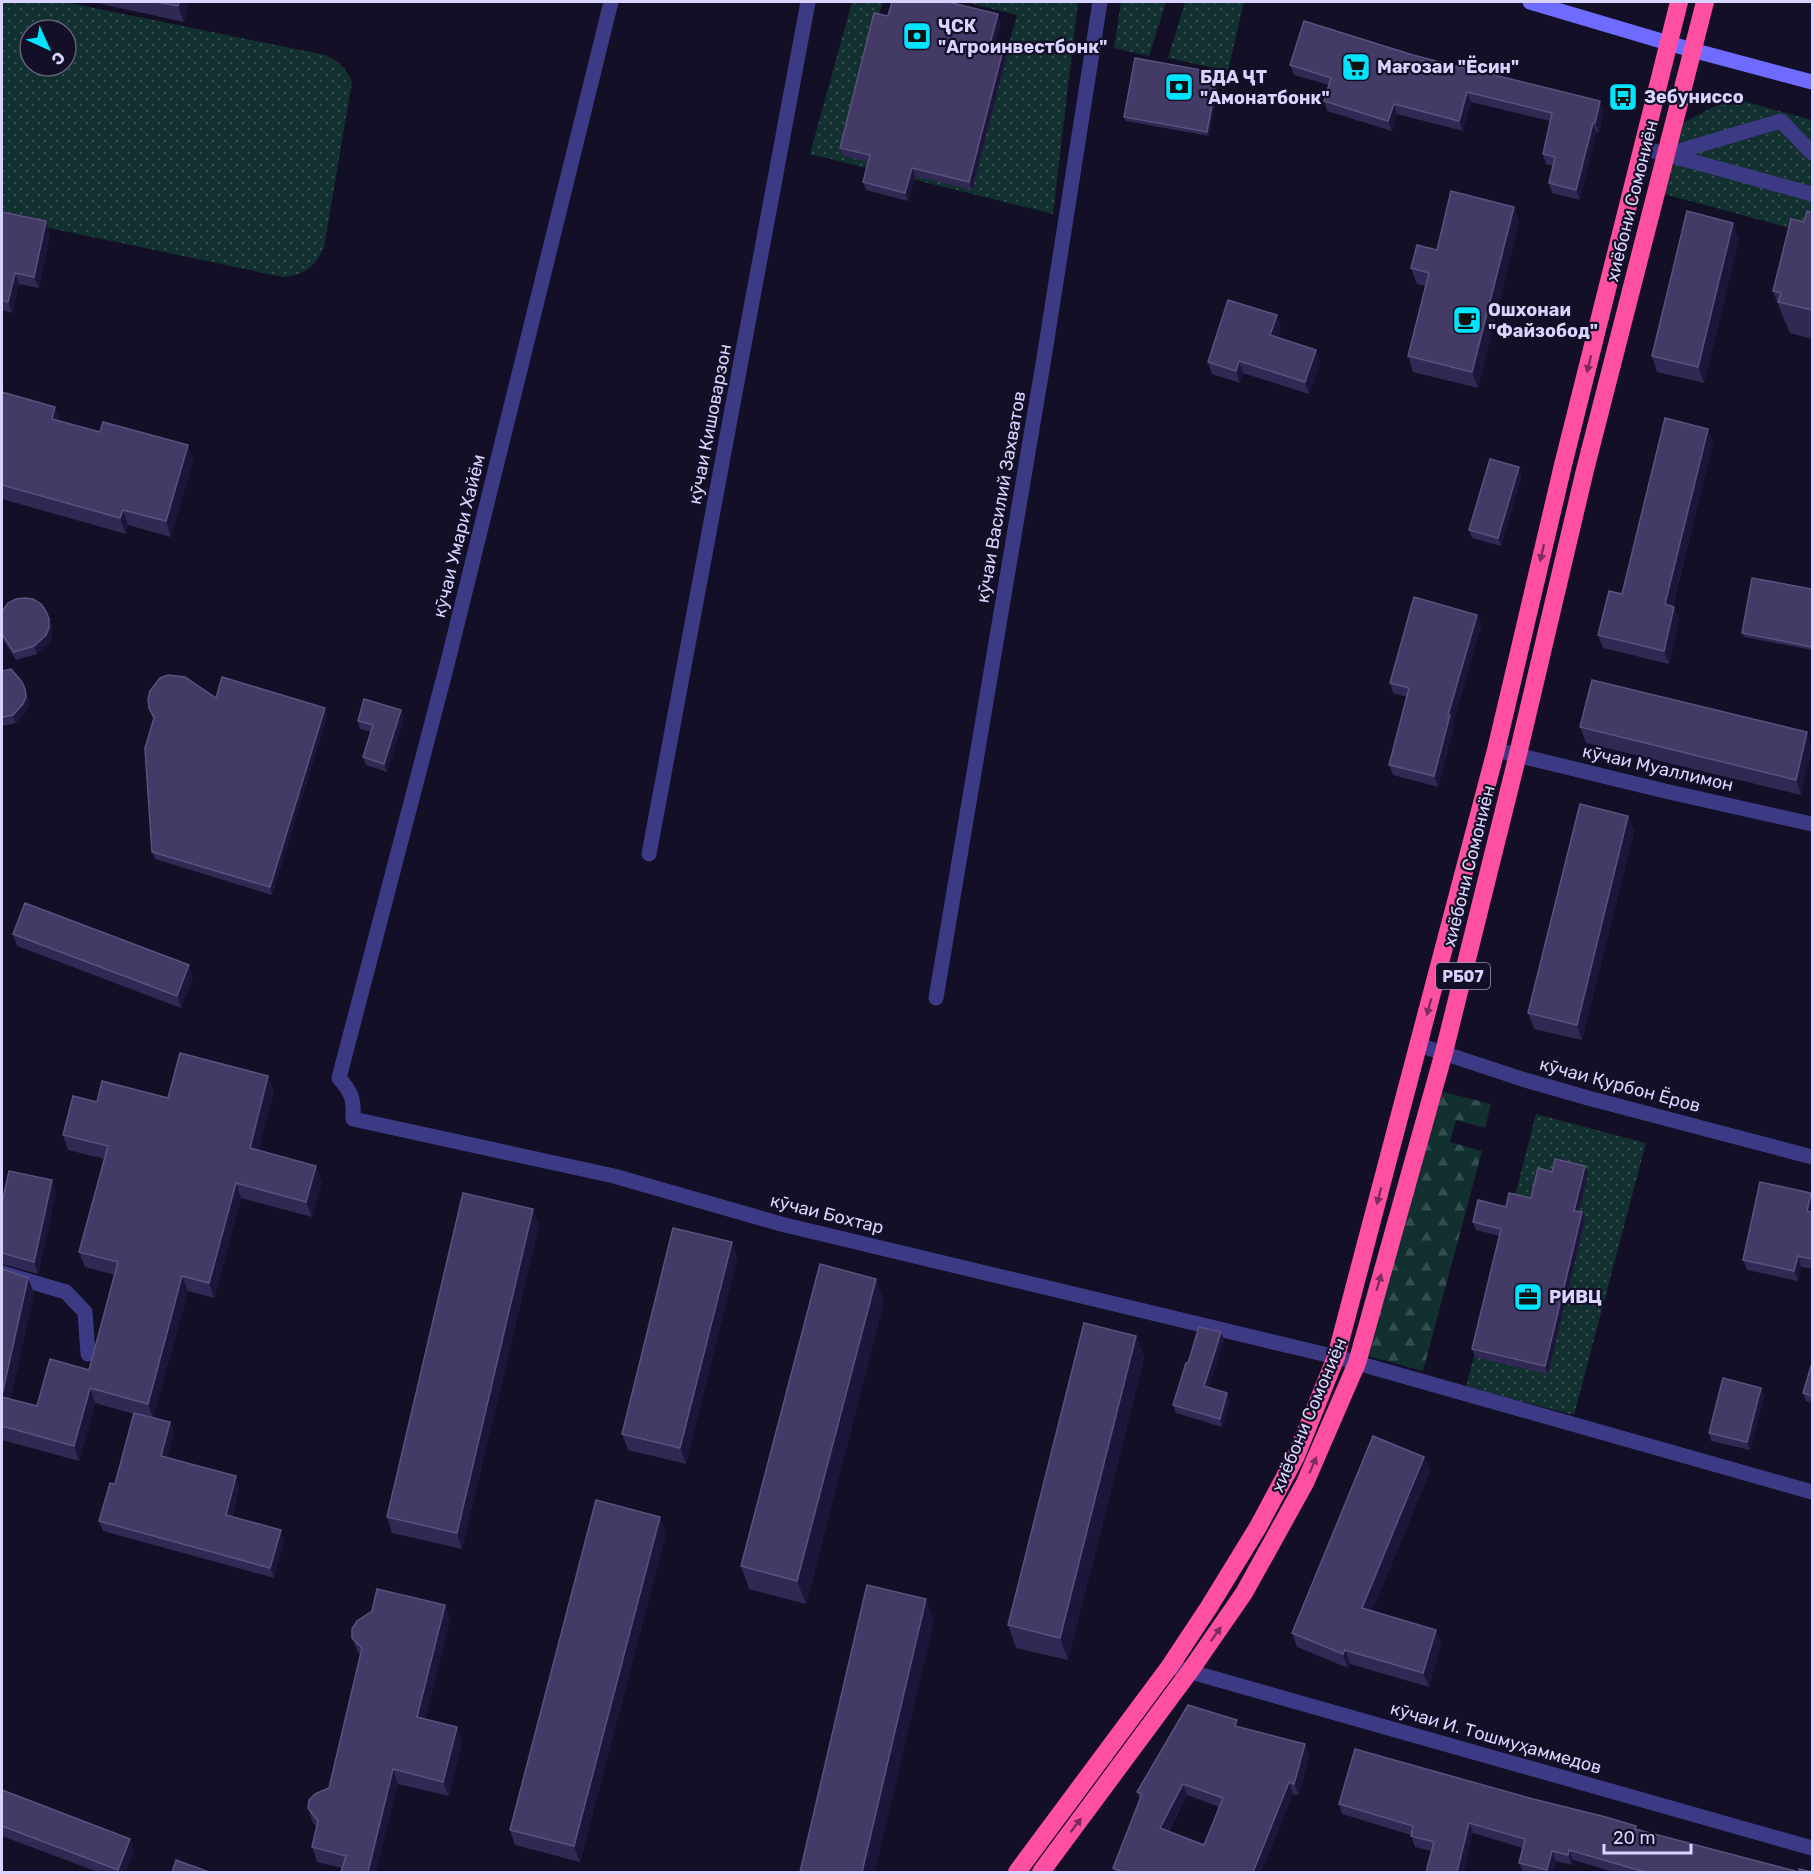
<svg xmlns="http://www.w3.org/2000/svg" width="1814" height="1874" viewBox="0 0 1814 1874" font-family="Rubik,sans-serif">
  <defs>
    <pattern id="grass-dots" width="8" height="8" patternUnits="userSpaceOnUse" patternTransform="scale(1.5)"><rect width="8" height="8" fill="#12302f"/><path d="M2 2h.1M6 6h.1" fill="none" stroke="#344d4e" stroke-width="1.8" stroke-linecap="round"/></pattern>
    <pattern id="forest-firs" width="22" height="20" patternUnits="userSpaceOnUse" patternTransform="scale(1.5)"><rect width="22" height="20" fill="#12302f"/><path d="M5 1l3.5 6h-7zM16 11l3.5 6h-7z" fill="#344d4e"/></pattern>
  </defs>
  <rect width="100%" height="100%" fill="#130f26"/>
  <path fill="url(#grass-dots)" fill-rule="evenodd" d="M2,2H65L325,55C339,61 346,68 352,82L324,247C315,267 305,275 283,277L2,218ZM30,30H66V66H30Z
    M852,2H883L877,21L1005,58L1017,15L965,2H1078L1053,214L810,154Z
    M1121,2H1166L1149,56L1114,48Z
    M1185,2H1244L1228,71L1168,58Z
    M1731,98L1812,120V234L1657,192L1677,126Z
    M1536,1114L1646,1143L1574,1415L1466,1387Z"/>
  <path fill="url(#forest-firs)" d="M1428,1088L1491,1104L1485,1128L1456,1120L1450,1142L1482,1151L1423,1371L1357,1353Z"/>
  <g fill="none" stroke-linecap="round" stroke-linejoin="round">
    <path stroke="#3d3a85" stroke-width="15" d="M611,2L448,661L339,1078C352,1093 354,1099 353,1119L614,1176L781,1224L1336,1357L1812,1492
      M1643,148L1812,194
      M1669,154L1781,121L1812,153
      M1496,750L1665,791L1812,824
      M649,854L808,2
      M936,998L1045,352L1100,2
      M1419,1045L1522,1079L1588,1098L1812,1157
      M2,1273L66,1292L85,1312L88,1354
      M1170,1666L1812,1848"/>
    <path stroke="#6f6bff" stroke-width="15" d="M1530,2L1692,50L1812,82"/>
    <path stroke="#ff4fa3" stroke-width="18" d="M1017,1872L1170,1666L1209,1607L1258,1527L1296,1456L1336,1357L1496,750L1563,465L1679,2
      M1041,1872L1190,1671L1244,1593L1305,1483L1357,1363L1444,1052L1518,754L1585,470L1705,2"/>
  </g>
  <path fill="#312854" fill-rule="evenodd" d="M92,2H189L184,22Z
    M888,16L1001,22L994,48L1003,50L1006,58L972,190L915,176L908,201L866,190L863,182L868,162L843,156L840,148Z
    M1413,55L1604,110L1599,133L1596,132L1580,200L1552,193L1549,183L1553,166L1546,164L1543,154L1550,121L1471,102L1463,131L1397,114L1392,131L1327,111L1324,101L1329,85L1294,75L1290,65Z
    M1220,77L1209,136L1126,121L1124,117Z
    M1514,207L1519,222L1478,388L1413,372L1408,356L1425,286L1417,284L1411,268L1437,250Z
    M2,212L50,233L39,288L19,284L12,313L2,310Z
    M1812,213V339L1790,333L1786,323L1785,322L1773,291L1804,222Z
    M1739,238L1704,383L1657,372L1652,356Z
    M1281,327L1278,337L1316,350L1320,361L1309,394L1243,373L1240,383L1212,374L1208,362Z
    M2,392L55,407L60,421L193,460L171,537L128,525L126,534L2,499Z
    M1713,442L1673,606L1679,620L1669,664L1603,648L1598,635L1622,594Z
    M1522,475L1501,546L1472,538L1469,530Z
    M1812,589V650L1744,637L1742,633Z
    M46,611L52,627V636L49,643L37,654L16,660L4,641L2,635Z
    M1477,615L1481,625L1453,723L1454,725L1438,787L1393,775L1389,765L1407,697L1393,693L1390,683Z
    M2,671L28,697L29,705L26,712L16,723L2,726Z
    M216,698L327,716L272,895L155,859L152,852L154,720L149,708Z
    M401,710L404,718L387,772L366,765L363,757L371,732L360,729L358,721Z
    M1580,727L1807,732L1801,795L1586,743Z
    M1628,816L1634,832L1582,1040L1534,1029L1528,1013Z
    M13,934L193,977L181,1008L17,946Z
    M274,1091L258,1150L322,1181L312,1217L241,1198L214,1298L188,1291L153,1418L170,1422L174,1433L167,1458L236,1476L239,1487L232,1517L284,1541L274,1578L103,1531L99,1521L115,1484L134,1414L95,1403L79,1461L2,1440V1269L34,1293L10,1399L37,1406L89,1370L115,1275L85,1267L79,1252L105,1159L68,1150L63,1135L97,1102Z
    M1552,1172L1588,1174L1579,1211L1582,1212L1585,1220L1548,1374L1475,1357L1472,1349L1500,1236L1476,1230L1473,1222L1506,1207L1531,1198Z
    M56,1192L38,1274L2,1264V1203Z
    M1812,1197V1269L1801,1267L1798,1281L1747,1270L1743,1260Z
    M539,1225L462,1549L392,1533L387,1517Z
    M732,1242L737,1258L686,1464L628,1450L622,1434Z
    M884,1301L806,1604L749,1589L741,1566Z
    M1221,1332L1224,1340L1208,1388L1230,1401L1222,1427L1176,1413L1173,1405L1188,1363Z
    M1136,1336L1144,1358L1068,1660L1016,1648L1008,1625Z
    M1812,1363V1403L1806,1401L1803,1393Z
    M1761,1388L1764,1396L1750,1450L1711,1441L1709,1433Z
    M1424,1457L1430,1471L1372,1611L1436,1630L1441,1644L1429,1687L1350,1664L1348,1668L1297,1647L1292,1633Z
    M666,1533L580,1862L515,1845L510,1830Z
    M445,1605L450,1620L425,1719L462,1741L449,1796L398,1784L342,1868L317,1862L312,1847L317,1827L313,1823L308,1808L329,1788L361,1655L358,1652L352,1638Z
    M1240,1727L1305,1744L1309,1755L1299,1795L1293,1794L1261,1872H1114L1113,1868L1140,1800L1137,1792ZM1187,1795L1219,1807L1204,1845L1169,1831Z
    M2,1790L130,1839L134,1851L126,1872H98L2,1836Z
    M1339,1804L1637,1829L1799,1872H1812H1614L1573,1860L1572,1865L1556,1861L1553,1872H1523L1519,1863L1523,1848L1473,1833L1432,1851L1415,1847L1411,1835L1342,1814Z"/>
  <path fill="#1d163a" d="M179,2H189L184,22L178,6Z
    M998,14L1001,22L992,55L989,47Z
    M1003,50L1006,58L972,190L969,182Z
    M1218,73L1220,77L1209,136L1207,132Z
    M1467,92L1471,102L1463,131L1459,121Z
    M1600,101L1604,110L1599,133L1595,123Z
    M1394,104L1397,114L1392,131L1388,121Z
    M1593,123L1596,132L1580,200L1576,190Z
    M912,168L915,176L908,201L905,193Z
    M1514,207L1519,222L1478,388L1472,372Z
    M46,221L50,233L39,288L34,277Z
    M1733,223L1739,238L1704,383L1698,367Z
    M15,273L19,284L12,313L8,302Z
    M1277,315L1281,327L1275,347L1270,335Z
    M1316,350L1320,361L1309,394L1305,382Z
    M1239,361L1243,373L1240,383L1236,371Z
    M55,407L61,422L52,419Z
    M1708,429L1713,442L1670,617L1665,604Z
    M188,445L193,460L171,537L166,521Z
    M1519,467L1522,475L1501,546L1498,538Z
    M123,510L128,525L126,534L120,518Z
    M1674,607L1679,620L1669,664L1664,651Z
    M1477,615L1481,625L1453,723L1454,725L1438,787L1434,776L1448,715Z
    M49,619L52,627V636L49,643L37,654L34,646Z
    M25,689L28,697L29,705L26,712L16,723L13,715Z
    M325,708L327,716L272,895L270,887Z
    M401,710L404,718L387,772L384,764Z
    M1807,732L1812,749L1801,795L1796,780Z
    M1628,816L1634,832L1582,1040L1577,1025Z
    M189,965L193,977L181,1008L177,996Z
    M268,1076L274,1091L255,1163L250,1148Z
    M316,1166L322,1181L312,1217L306,1202Z
    M1585,1166L1588,1174L1577,1219L1574,1211Z
    M52,1180L56,1192L38,1274L34,1262Z
    M236,1183L241,1198L214,1298L209,1283Z
    M1811,1193L1812,1197V1215L1807,1211Z
    M533,1209L539,1225L462,1549L457,1533Z
    M1582,1212L1585,1220L1548,1374L1545,1366Z
    M732,1242L737,1258L686,1464L680,1448Z
    M1798,1256L1801,1267L1798,1281L1794,1271Z
    M182,1276L188,1291L153,1419L148,1404Z
    M28,1278L34,1293L7,1412L2,1395Z
    M876,1279L884,1301L806,1604L797,1581Z
    M1221,1332L1224,1340L1206,1394L1204,1386Z
    M1136,1336L1144,1358L1068,1660L1060,1638Z
    M90,1388L95,1403L79,1461L74,1446Z
    M1761,1388L1764,1396L1750,1450L1747,1442Z
    M1227,1393L1230,1401L1222,1427L1220,1419Z
    M170,1422L174,1433L165,1466L161,1456Z
    M1424,1457L1430,1471L1367,1623L1362,1608Z
    M236,1476L239,1487L229,1526L226,1515Z
    M660,1517L666,1533L580,1862L574,1846Z
    M281,1530L284,1541L274,1578L270,1568Z
    M926,1599L934,1622L875,1872H862Z
    M445,1605L450,1620L422,1731L417,1717Z
    M1436,1630L1441,1644L1429,1687L1423,1673Z
    M1345,1650L1350,1664L1348,1668L1343,1654Z
    M457,1727L462,1741L449,1796L443,1782Z
    M1305,1744L1309,1755L1299,1795L1294,1784Z
    M393,1769L398,1784L376,1872H368Z
    M1289,1782L1293,1794L1261,1872H1253Z
    M1183,1784L1187,1795L1164,1839L1160,1828Z
    M1469,1823L1473,1833L1464,1872H1457Z
    M130,1839L134,1851L126,1872H119L118,1870Z
    M1569,1850L1573,1860L1572,1865L1568,1855Z
    M1552,1851L1556,1861L1553,1872H1548L1547,1870Z"/>
  <path fill="#433a66" stroke="#5a527e" stroke-width="1.5" fill-rule="evenodd" d="M157,2H179L178,6Z
    M892,2H948L998,14L989,47L1003,50L969,182L912,168L905,193L863,182L870,155L840,148L874,13L888,16Z
    M1304,21L1413,55L1478,72V71L1600,101L1595,123H1593L1576,190L1549,183L1555,157L1543,154L1552,113L1467,92L1459,121L1394,104L1388,121L1324,101L1331,78L1290,65Z
    M1135,58L1218,73L1207,132L1124,117Z
    M1451,191L1514,207L1472,372L1408,356L1429,273L1411,268L1417,245L1437,250Z
    M1687,211L1733,223L1698,367L1652,356Z
    M1807,211L1812,213V310L1778,302L1781,293L1773,291L1791,219L1804,222Z
    M2,212L46,221L34,277L15,273L8,302L2,300Z
    M1228,300L1277,315L1270,335L1316,350L1305,382L1239,361L1236,371L1208,362Z
    M2,392L55,407L52,419L100,432L103,422L188,445L166,521L123,510L120,518L2,485Z
    M1665,418L1708,429L1665,604L1674,607L1664,651L1598,635L1609,591L1622,594Z
    M1490,459L1519,467L1498,538L1469,530Z
    M1752,578L1812,589V647L1742,633Z
    M1414,597L1477,615L1448,715H1450L1434,776L1389,765L1409,688L1390,683Z
    M25,598L33,599L41,604L46,611L49,619V628L46,635L34,646L14,652L2,634V612L8,603L16,599Z
    M11,669L22,682L25,689L26,697L23,704L13,715L2,717V671Z
    M168,675L185,677L216,698L222,677L325,708L270,887L152,852L145,748L154,718L149,708L148,699L150,691L160,678Z
    M1592,680L1807,732L1796,780L1580,727Z
    M364,699L401,710L384,764L363,757L373,725L358,721Z
    M1580,804L1628,816L1577,1025L1528,1013Z
    M25,903L189,965L177,996L13,934Z
    M180,1053L268,1076L250,1148L316,1166L306,1202L236,1183L209,1283L182,1276L148,1404L90,1388L74,1446L2,1426V1397L37,1406L50,1359L89,1370L118,1262L79,1252L108,1146L63,1135L73,1096L97,1102L102,1081L168,1098Z
    M1555,1159L1585,1166L1574,1211L1582,1212L1545,1366L1472,1349L1501,1229L1473,1222L1478,1200L1506,1207L1509,1193L1531,1198L1538,1168L1552,1172Z
    M9,1171L52,1180L34,1262L2,1253V1203Z
    M1760,1182L1811,1193L1807,1211L1812,1212V1259L1798,1256L1794,1271L1743,1260Z
    M463,1193L533,1209L457,1533L387,1517Z
    M673,1228L732,1242L680,1448L622,1434Z
    M820,1264L876,1279L797,1581L741,1566Z
    M2,1269L28,1278L2,1395Z
    M1084,1323L1136,1336L1060,1638L1008,1625Z
    M1199,1327L1221,1332L1204,1386L1227,1393L1220,1419L1173,1405L1186,1363H1188Z
    M1812,1363V1396L1803,1393Z
    M1723,1378L1761,1388L1747,1442L1709,1433Z
    M134,1413L170,1422L161,1456L236,1476L226,1515L281,1530L270,1568L99,1521L110,1483L115,1484Z
    M1373,1436L1424,1457L1362,1608L1436,1630L1423,1673L1345,1650L1343,1654L1292,1633Z
    M596,1500L660,1517L574,1846L510,1830Z
    M867,1585L926,1599L862,1872H800Z
    M377,1589L445,1605L417,1717L457,1727L443,1782L393,1769L368,1872H341L346,1856L312,1847L318,1821L308,1808L309,1800L315,1794L329,1788L362,1648L352,1638V1629L357,1621L372,1611Z
    M1188,1705L1237,1720L1235,1726L1305,1744L1294,1784L1289,1782L1253,1872H1123L1113,1868L1142,1794L1137,1792ZM1183,1784L1223,1798L1204,1845L1160,1828Z
    M1355,1749L1533,1799L1602,1816L1636,1826L1635,1829L1799,1872V1869L1812,1872H1645L1569,1850L1568,1855L1552,1851L1547,1870L1519,1863L1525,1839L1469,1823L1457,1872H1426L1434,1842L1411,1836L1413,1826L1339,1804Z
    M2,1790L130,1839L118,1870L2,1826Z
    M176,1860L209,1872H172Z"/>
  <defs><path id="oneway-solid" d="M-6-.8H1V-3.2L6.5 0L1 3.2V.8H-6Z" transform="scale(1.5)"/></defs>
  <g fill="#7d2c5e">
    <use href="#oneway-solid" transform="translate(1589 364) rotate(104)"/>
    <use href="#oneway-solid" transform="translate(1542 553) rotate(103)"/>
    <use href="#oneway-solid" transform="translate(1429 1007) rotate(105)"/>
    <use href="#oneway-solid" transform="translate(1379 1196) rotate(105)"/>
    <use href="#oneway-solid" transform="translate(1379 1282) rotate(-74)"/>
    <use href="#oneway-solid" transform="translate(1313 1465) rotate(-66)"/>
    <use href="#oneway-solid" transform="translate(1216 1634) rotate(-55)"/>
    <use href="#oneway-solid" transform="translate(1076 1825) rotate(-53)"/>
  </g>
  <defs>
    <g id="bank-square" transform="scale(1.5)"><rect x="-9" y="-9" width="18" height="18" rx="4" fill="#00e5ff" stroke="#130f26"/><path d="M-6-4H6V4H-6ZM0-2.3a2.3 2.3 0 1 0 0 4.6a2.3 2.3 0 1 0 0-4.6Z" fill="#111"/></g>
    <g id="supermarket-square" transform="scale(1.5)"><rect x="-9" y="-9" width="18" height="18" rx="4" fill="#00e5ff" stroke="#130f26"/><path d="M-6-5.5h2.5l.6 2H6L4.5 2H-2.5L-4.4-4H-6ZM-1.5 3.2a1.3 1.3 0 1 0 .1 0ZM3 3.2a1.3 1.3 0 1 0 .1 0Z" fill="#111"/></g>
    <g id="bus-square" transform="scale(1.5)"><rect x="-9" y="-9" width="18" height="18" rx="4" fill="#00e5ff" stroke="#130f26"/><path d="M-5-6H5V4H4V6H2V4H-2V6H-4V4H-5ZM-3.5-4V0h7V-4ZM-3.5 1.2v1.5H-2V1.2ZM2 1.2v1.5H3.5V1.2Z" fill="#111"/></g>
    <g id="cafe-square" transform="scale(1.5)"><rect x="-9" y="-9" width="18" height="18" rx="4" fill="#00e5ff" stroke="#130f26"/><path d="M-5.5-4.5H6V0H3Q3 3.5 0 3.5H-2.5Q-5.5 3.5-5.5 0ZM3-3.2v2h1.7v-2ZM-6 4.5H4V6H-6Z" fill="#111"/></g>
    <g id="office-square" transform="scale(1.5)"><rect x="-9" y="-9" width="18" height="18" rx="4" fill="#00e5ff" stroke="#130f26"/><path d="M-6-3h4V-5.5h4V-3h4V5H-6ZM-1-4.5V-3h2v-1.5ZM-6 0V1H6V0Z" fill="#111"/></g>
  </defs>
  <g fill-rule="evenodd">
    <use href="#bank-square" x="917" y="36"/>
    <use href="#supermarket-square" x="1356" y="67"/>
    <use href="#bank-square" x="1179" y="87"/>
    <use href="#bus-square" x="1623" y="97"/>
    <use href="#cafe-square" x="1467" y="320"/>
    <use href="#office-square" x="1528" y="1297"/>
  </g>
  <g text-anchor="middle" dominant-baseline="central" stroke-width="4.5" stroke-linejoin="round" paint-order="stroke">
    <rect fill="#130f26" stroke="#9e99be" stroke-width="1.5" x="1436" y="963" width="54" height="26" rx="4.5"/>
    <g font-size="16" font-weight="bold" fill="#d9d4ff">
      <text x="1463" y="976">РБ07</text>
    </g>
    <g font-size="18" font-weight="bold" fill="#d9d4ff" stroke="#130f26" text-anchor="start">
      <text x="938" y="26">ҶСК<tspan x="938" dy="21">"Агроинвестбонк"</tspan></text>
      <text x="1377" y="67">Мағозаи "Ёсин"</text>
      <text x="1200" y="77">БДА ҶТ<tspan x="1200" dy="21">"Амонатбонк"</tspan></text>
      <text x="1644" y="97">Зебуниссо</text>
      <text x="1488" y="310">Ошхонаи<tspan x="1488" dy="21">"Файзобод"</tspan></text>
      <text x="1549" y="1297">РИВЦ</text>
    </g>
    <g font-size="18" fill="#d9d4ff" stroke="#130f26">
      <text transform="translate(1632 201) rotate(-76)">хиёбони Сомониён</text>
      <text transform="translate(710 424) rotate(-79)">кӯчаи Кишоварзон</text>
      <text transform="translate(1001 497) rotate(-80)">кӯчаи Василий Захватов</text>
      <text transform="translate(459 536) rotate(-76)">кӯчаи Умари Хайём</text>
      <text transform="translate(1658 768) rotate(13)">кӯчаи Муаллимон</text>
      <text transform="translate(1469 866) rotate(-76)">хиёбони Сомониён</text>
      <text transform="translate(1620 1085) rotate(15)">кӯчаи Қурбон Ёров</text>
      <text transform="translate(827 1214) rotate(14)">кӯчаи Бохтар</text>
      <text transform="translate(1309 1415) rotate(-67)">хиёбони Сомониён</text>
      <text transform="translate(1496 1738) rotate(16)">кӯчаи И. Тошмуҳаммедов</text>
    </g>
  </g>
  <rect width="1814" height="1874" fill="none" stroke="#d9d4ff" stroke-width="6"/>
  <g transform="translate(48 48) rotate(135)"><circle r="28" fill="#130f26" stroke="#625e7d" stroke-width="1.5"/>
  <path d="M0-4.5L10 22L0 15L-10 22Z" fill="#00e5ff"/>
  <text y="-9" font-size="16" font-weight="bold" text-anchor="middle" fill="#d9d4ff">С</text>
  </g>
  <path d="M1604 1844v9h87v-9" fill="none" stroke="#d9d4ff" stroke-width="3"/>
  <text x="1613" y="1844" font-size="18" fill="#d9d4ff" stroke="#130f26" stroke-width="4.5" paint-order="stroke">20 m</text>
</svg>
